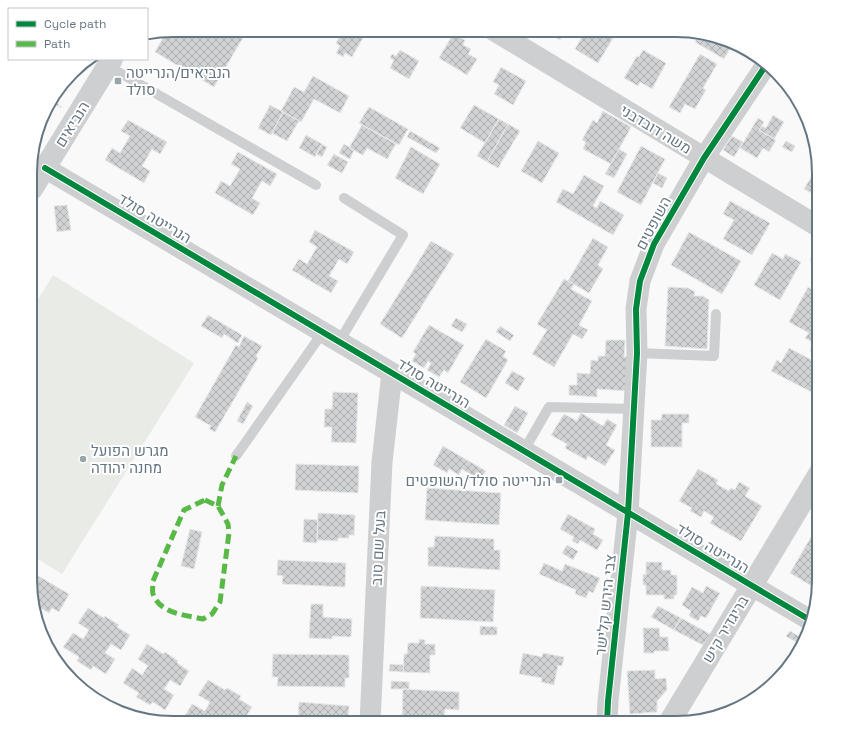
<svg xmlns="http://www.w3.org/2000/svg" width="849" height="753" viewBox="0 0 849 753" font-family="'Space Grotesk',Heebo,sans-serif">
  <defs>
    <pattern id="building-cross-hatch" width="8" height="8" patternUnits="userSpaceOnUse"><rect width="8" height="8" fill="#d0d2d3"/><path d="M0 0l8 8M0 8l8-8" fill="none" stroke="#acafb1"/></pattern>
  </defs>
  <rect width="100%" height="100%" fill="#f9f9f9"/>
  <path fill="#e8ebe6" d="M53,275L194,363L62,574L30,554L32,309Z"/>
  <path fill="url(#building-cross-hatch)" stroke="#e8e8e8" d="M173,30H239L245,34L214,87L155,52L167,31Z
    M344,30H359L365,34L352,57L345,53L343,57L336,53L340,46L336,43Z
    M544,30H566L560,40Z
    M586,30H618L598,63L575,49Z
    M453,34L465,40L463,45L471,49L468,54L477,59L467,75L439,58Z
    M700,34L715,38L731,47L724,59L695,42Z
    M400,50L419,61L409,79L390,68L394,60L390,58L392,54L396,56Z
    M643,50L666,63L652,89L640,82L638,86L624,78L637,56L639,57Z
    M700,54L717,64L703,88L706,90L695,109L685,104L680,113L669,107Z
    M501,67L526,81L513,105L494,94L499,85L493,82Z
    M313,76L349,96L340,113L314,99L301,122L281,111L294,87L304,92Z
    M270,105L283,112L271,135L258,128Z
    M474,105L499,119L485,143L460,128Z
    M369,107L408,129L399,145L359,123Z
    M603,111L631,127L611,164L583,149L586,142L582,140L593,120L597,123Z
    M283,112L299,121L287,141L272,133Z
    M773,115L784,122L774,139L759,130L762,126L766,128Z
    M758,118L764,122L759,130L776,140L769,152L763,148L757,158L740,148Z
    M499,119L508,124L487,162L477,156Z
    M128,120L167,142L160,154L152,149L142,166L150,171L144,183L105,160L112,148L120,153L130,136L121,131Z
    M508,124L520,131L498,168L487,162Z
    M362,125L396,144L387,159L367,148L363,155L349,148Z
    M410,131L440,148L436,153L407,137Z
    M306,135L322,144L315,157L299,148Z
    M732,136L743,142L734,157L723,150Z
    M538,141L559,153L542,183L521,171Z
    M786,141L795,146L792,152L782,147Z
    M322,144L327,147L322,157L316,154Z
    M344,144L354,150L350,159L339,153Z
    M641,146L665,159L641,205L617,192Z
    M411,147L440,164L423,194L395,178Z
    M619,149L627,154L614,178L605,174Z
    M238,152L277,174L270,186L262,181L252,198L260,203L253,215L215,193L221,181L230,186L240,169L231,164Z
    M334,154L348,162L342,173L327,165Z
    M819,164V193L817,196L804,189Z
    M658,173L667,178L662,188L653,183Z
    M584,175L604,186L593,206L597,208L600,201L624,215L613,235L556,202L563,189L573,194Z
    M730,201L770,223L752,255L723,239L734,220L723,214Z
    M67,205L71,230L57,232L54,206Z
    M315,230L354,252L347,264L339,259L329,276L338,281L331,293L292,270L299,259L307,264L317,247L309,242Z
    M689,232L741,261L722,294L671,265Z
    M593,238L608,247L598,265L603,269L589,293L568,281Z
    M431,241L454,254L402,338L380,324Z
    M816,249L819,250V338L815,337L812,342L805,338L809,333L789,322L808,287L811,289L817,278L812,276L819,264L810,260Z
    M772,253L783,259L785,254L801,262L780,300L754,285Z
    M564,279L574,284L571,289L592,301L579,325L588,330L582,339L573,334L554,367L532,354L547,330L537,324Z
    M668,287L688,288L695,292L694,296H703L709,300L707,349L665,346Z
    M208,315L242,335L238,343L224,334L222,338L201,326Z
    M456,318L467,324L462,332L451,326Z
    M429,325L464,345L448,373L444,370L439,377L427,370L431,363L428,361L424,368L412,361L416,354L413,352Z
    M500,326L514,335L510,341L496,332Z
    M244,336L262,346L256,356L258,358L215,432L209,429L211,426L195,417L236,345L239,347Z
    M486,339L506,351L503,356L508,360L486,398L460,382Z
    M606,340H625L624,357H630L629,391L597,389V397L569,395V385H577V373L590,374L591,360L598,361V356H605Z
    M814,343L819,346L818,356L810,351Z
    M789,348L819,364V396L771,371L777,360L781,363Z
    M512,371L525,378L518,391L505,383Z
    M333,392L358,393L356,443L331,442L332,427H324L325,409H332Z
    M247,402L253,406L243,424L237,421Z
    M515,406L528,413L517,433L504,425Z
    M581,413L603,426L607,419L617,425L606,445L615,450L605,466L588,456L586,460L565,448L567,444L551,435L564,414L577,421Z
    M662,414H689V423H682V447H651V420H661Z
    M443,446L486,471L482,477L473,476L462,469L459,475L449,469L447,473L433,465Z
    M296,464L359,466L358,493L295,490Z
    M698,469L718,480L716,484L729,491L731,488L735,490L739,482L750,488L745,496L762,506L741,541L710,523L714,517L704,511L701,517L690,511L692,508L679,501Z
    M427,488L501,493L499,525L425,520Z
    M318,513L355,515L354,535H349V538H338V541L317,540Z
    M568,514L595,529L593,534L603,540L597,550L580,540L578,544L572,541L574,537L560,529Z
    M304,519L318,520L317,543L303,542Z
    M190,529L202,532L194,569L181,566Z
    M435,536L494,539V550H500V570L428,566V547H434Z
    M811,537L819,542V580L817,589L790,573Z
    M567,545L578,551L573,560L562,553Z
    M278,560L346,563L345,587L282,584L283,576L277,575Z
    M646,562H662V570H671V575H677V595H674V599H664V595H646V585H643V574L646,575Z
    M544,563L562,571L565,564L600,578L593,593L589,591L586,598L575,594L576,590L539,574Z
    M30,571L69,594L59,612L52,608L49,613L34,604L30,589Z
    M421,586L495,590L493,622L420,618Z
    M706,586L720,593L706,618L701,616L698,621L689,616L691,611L682,605L692,587L703,593Z
    M311,604H323V617L352,619L351,637L332,636V639L309,638Z
    M658,606L681,618L674,630L651,617Z
    M88,608L104,618L105,616L119,625L117,627L130,635L121,650L111,644L105,653L115,659L106,674L93,666L91,670L77,661L79,657L63,647L73,633L83,639L89,630L78,623Z
    M681,618L710,634L703,645L674,630Z
    M480,626L497,627V635H480Z
    M643,628H659L660,637H668L669,651H654V653H644Z
    M790,631L805,640L801,645L786,636Z
    M419,639L425,640V644H435V655H430V673L403,672L404,654H407L408,643H419Z
    M147,644L163,654L165,652L178,661L177,663L189,671L180,686L170,680L164,689L174,695L165,710L153,702L150,705L136,697L139,693L123,683L132,668L142,675L148,666L138,659Z
    M523,653L542,657L543,653L564,657L562,666L558,665L554,685L541,682L542,678L519,674Z
    M273,654L349,655V678H345V687L277,686L278,677H272Z
    M390,664L404,665L403,672L389,671Z
    M655,670V679L666,678L667,690L657,701V712L630,714L627,671Z
    M208,680L225,690L227,688L241,696L239,699L252,707L243,721L233,715L228,723H191L183,719L192,704L205,711L210,702L198,695Z
    M391,681L409,682V689H391Z
    M403,689L459,692V710L445,709L444,723L402,721Z
    M299,702L349,706L348,723H298Z"/>
  <g fill="none" stroke-linecap="round" stroke-linejoin="round">
    <path stroke="#cbcccd" stroke-width="2.5" stroke-dasharray="2 2" stroke-linecap="butt" d="M50,100L61,107"/>
    <path stroke="#cecfd0" stroke-width="10" d="M108,66L316,185
      M339,342L403,235L344,198
      M637,353L714,356L716,314
      M530,440L549,407L634,409
      M236,456L323,332"/>
    <path stroke="#cecfd0" stroke-width="21" d="M493,30L819,227
      M45,168L810,620
      M370,723L382,462L392,373
      M607,723L608,701L628,513L637,353L636,309L640,281L654,244L704,158L766,65"/>
    <path stroke="#cecfd0" stroke-width="22" d="M32,189L112,59
      M669,723L819,474"/>
    <path stroke="#58b947" stroke-width="5" stroke-dasharray="10 5" stroke-linecap="butt" d="M205,500L218,506L228,524L229,533L220,602L212,614L203,619C186,615 160,614 153,594C152,591 153,585 153,581L184,510Z
      M218,506L222,485L236,456"/>
    <g stroke="#fff" stroke-width="8">
      <path id="cycleway" d="M45,168L810,620
        M607,723L608,701L628,513L637,353L636,309L640,281L654,244L704,158L766,65"/>
    </g>
    <use href="#cycleway" stroke="#00873e" stroke-width="6"/>
  </g>
  <g fill="#99a4ac" stroke="#fff" stroke-width="1.5">
    <rect x="114" y="77" width="8" height="8" rx="2"/>
    <circle cx="83" cy="459" r="4"/>
    <rect x="555" y="476" width="8" height="8" rx="2"/>
  </g>
  <g text-anchor="middle" dominant-baseline="central" stroke-width="4" stroke-linejoin="round" paint-order="stroke">
    <g font-size="15" fill="#657683" stroke="#fff" text-anchor="start">
      <text x="126" y="72">הנביאים/הנרייטה<tspan x="126" dy="17">סולד</tspan></text>
      <text x="91" y="450">מגרש הפועל<tspan x="91" dy="17">מחנה יהודה</tspan></text>
      <text x="551" y="480" text-anchor="end">הנרייטה סולד/השופטים</text>
    </g>
    <g font-size="15" fill="#657683" stroke="#fff">
      <text transform="translate(72 124) rotate(-58)">הנביאים</text>
      <text transform="translate(656 129) rotate(31)">משה דובדבני</text>
      <text transform="translate(155 218) rotate(31)">הנרייטה סולד</text>
      <text transform="translate(653 223) rotate(-62)">השופטים</text>
      <text transform="translate(434 383) rotate(31)">הנרייטה סולד</text>
      <text transform="translate(378 548) rotate(-87)">בעל שם טוב</text>
      <text transform="translate(713 548) rotate(31)">הנרייטה סולד</text>
      <text transform="translate(605 605) rotate(-84)">צבי הירש קלישר</text>
      <text transform="translate(725 629) rotate(-59)">בריגדיר קיש</text>
    </g>
  </g>
  <path d="M0 0H849V753H0ZM173 37H676A136 136 0 0 1 812 173V580A136 136 0 0 1 676 716H173A136 136 0 0 1 37 580V173A136 136 0 0 1 173 37Z" fill="#fff" fill-rule="evenodd"/>
  <path fill="none" stroke="#657683" stroke-width="2" d="M173 37H676A136 136 0 0 1 812 173V580A136 136 0 0 1 676 716H173A136 136 0 0 1 37 580V173A136 136 0 0 1 173 37Z"/>
  <rect x="8" y="8" width="140" height="52" fill="#ffffff" stroke="#c1c8cd"/>
  <rect x="16" y="21" width="20" height="6" fill="#00873e" stroke="#c1c8cd"/>
  <text x="44" y="28" font-size="12" fill="#657683">Cycle path</text>
  <rect x="16" y="41" width="20" height="6" fill="#58b947" stroke="#c1c8cd"/>
  <text x="44" y="48" font-size="12" fill="#657683">Path</text>
</svg>
